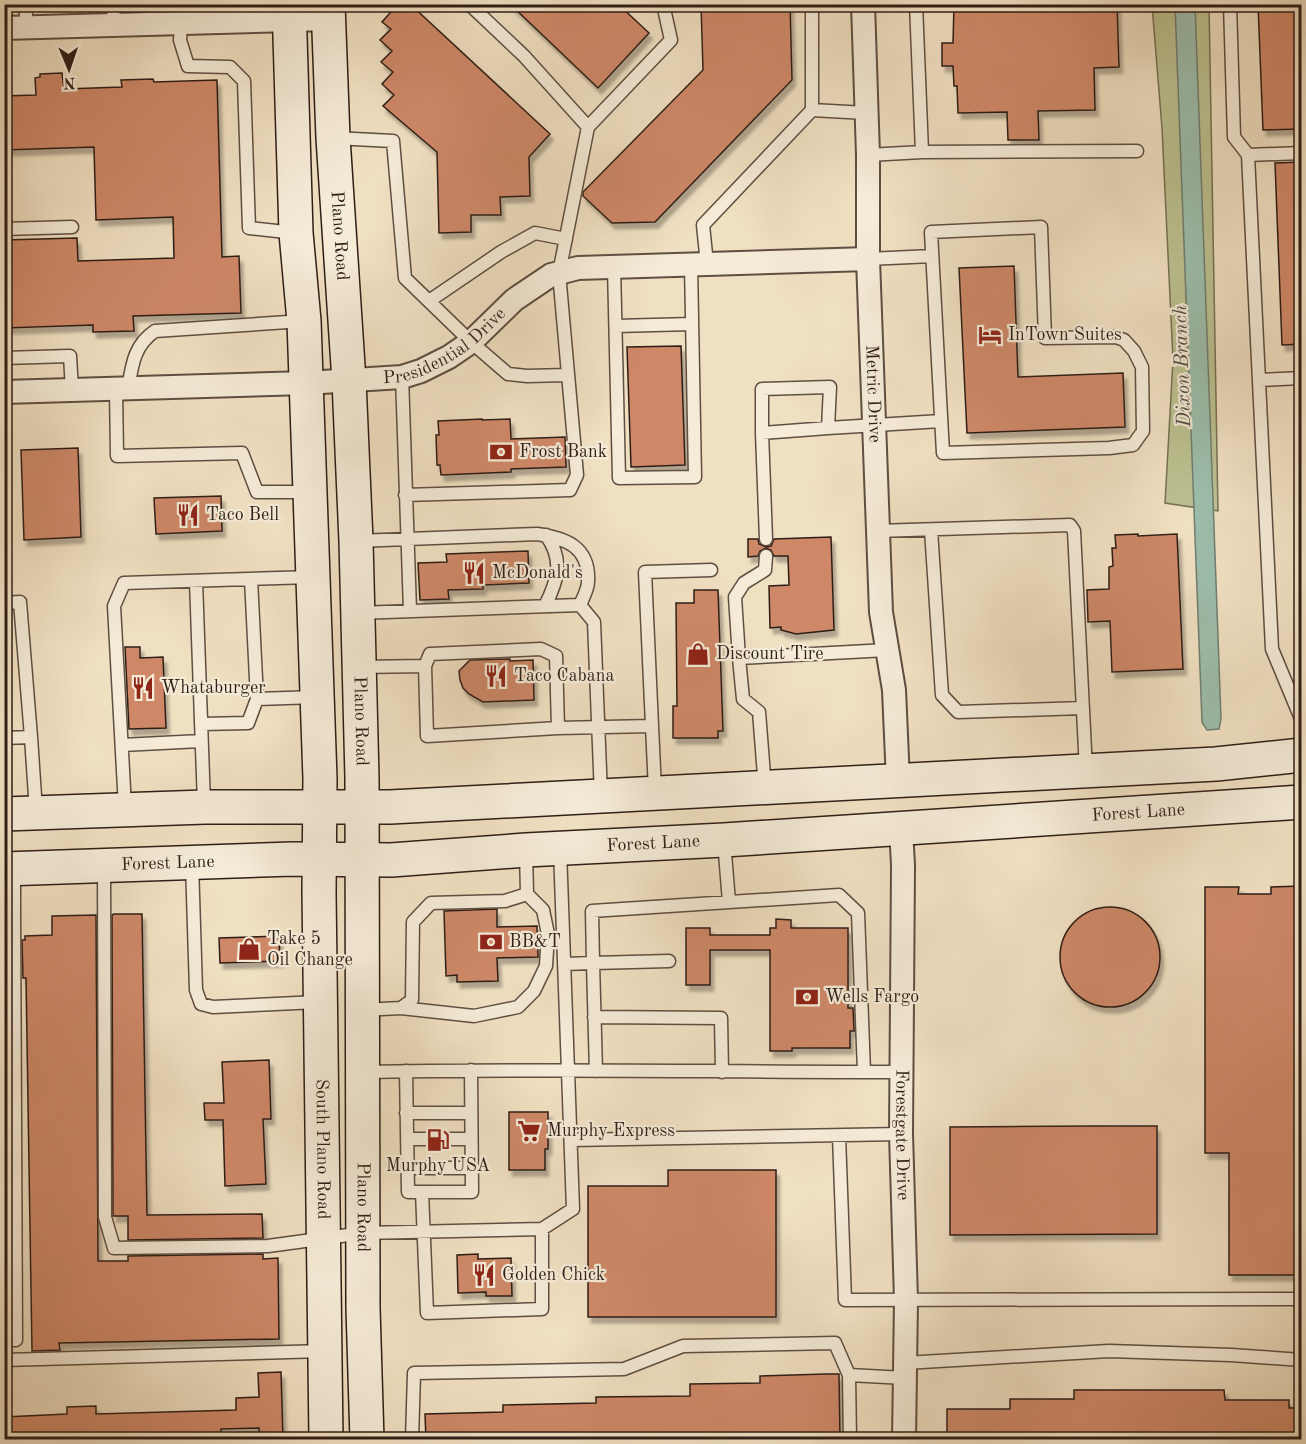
<svg xmlns="http://www.w3.org/2000/svg" width="1306" height="1444" font-family="'Old Standard TT',serif">
  <style>
    .green { fill: #bcc191; stroke: #767054; stroke-width: 1.5 }
    .water { fill: #9cbeac; stroke: #707e70; stroke-width: 1.5 }
    .building { fill: #ce8867; stroke: #2f1e17; stroke-width: 1.5; filter: url(#shadow) }
    .lines { fill: none; stroke-linecap: round; stroke-linejoin: round }
    .service-casing { stroke: #5f4e42; stroke-width: 15 }
    .minor-casing { stroke: #5f4e42; stroke-width: 26 }
    .secondary-casing { stroke: #2f1e17; stroke-width: 36 }
    .service { stroke: #f5ebd7; stroke-width: 12 }
    .minor { stroke: #f5ebd7; stroke-width: 22 }
    .secondary { stroke: #f5ebd7; stroke-width: 33 }
    .labels { text-anchor: middle; dominant-baseline: central; stroke-width: 4.5; stroke-linejoin: round; paint-order: stroke }
    .street-label { font-size: 18px; fill: #2f1e17; stroke: #f5ebd7 }
    .poi-label { font-size: 18px; fill: #2f1e17; stroke: #f5ebd7; text-anchor: start }
    .water-label { font-size: 20px; font-style: italic; fill: #504e44; stroke: #f5ebd7 }
  </style>
  <defs>
    <filter id="shadow"><feDropShadow dx="3.5" dy="6" stdDeviation="1.5" flood-color="#0004"/></filter>
  </defs>
  <rect width="100%" height="100%" fill="#f0e0c2"/>
  <filter id="stains"><feTurbulence type="fractalNoise" baseFrequency=".00333" numOctaves="4"/><feColorMatrix values="0 0 0 0 .2 0 0 0 0 .09 0 0 0 0 .02 0 0 0 .5 -.17"/></filter>
  <radialGradient id="worn" r=".72"><stop offset=".6" stop-color="#630" stop-opacity="0"/><stop offset="1" stop-color="#630" stop-opacity=".3"/></radialGradient>
  <!-- green -->
  <path class="green" d="M1152,5H1209L1218,511L1165,503L1173,360L1162,128Z"/>
  <!-- water -->
  <path class="water" d="M1175,5H1195L1221,719L1219,729L1207,730L1202,722Z"/>
  <!-- building -->
  <path class="building" d="M398,4H410L550,134L529,157L530,196L500,197L501,215H471V232L439,233L437,152L383,106L394,95L382,84L393,72L381,62L392,51L380,40L391,29L382,22Z
    M510,4H618L649,33L598,88Z
    M701,4H790L792,80L655,222L612,223L583,196V192L703,70Z
    M954,4H1032V6L1117,4L1119,67L1094,68L1095,110L1038,111L1039,140H1008L1007,112L958,113L957,86H954L953,66H942V43H953Z
    M1258,4H1302V129L1263,130Z
    M62,73L64,89L122,87L121,80L153,79L154,82L217,80L222,257L239,256L241,313L133,316L134,331L93,332V325L4,328V240L77,238L78,261L174,258L173,217L96,220L94,147L4,150V96L36,95L35,78L40,77V74Z
    M1302,162V344L1282,345L1275,163Z
    M1014,266L1018,377L1123,373L1125,427L967,433L959,268Z
    M681,346L685,465L631,467L627,347Z
    M482,419V420L510,419L511,439L565,437L566,467L511,469V472L441,475L440,465H437L436,435H439L438,421Z
    M78,448L81,537L24,540L21,450Z
    M221,496L222,531L156,534L154,498Z
    M1138,534V536L1177,534L1183,669L1112,672L1110,621L1088,622L1087,590L1109,589V567L1113,566L1112,548H1116L1115,535Z
    M831,537L834,630L796,634L781,630V627L770,628L769,586L789,585L788,556H774L771,550L766,548L760,551L758,556L748,557V539H758L759,544L766,547L771,546L774,539Z
    M528,551L529,583L483,585V589L448,590L449,599L420,600L418,563L447,562L446,554Z
    M694,590H718L723,731H718V738H673V706H677L676,603H694Z
    M125,647H140V658L163,657L166,728L129,729Z
    M510,659V661L533,660L534,700L483,702L469,694L463,688L460,680L459,671L470,660Z
    M1302,886V940H1297V993H1302V1047H1297V1100H1302V1275H1229V1153H1205V887H1239L1238,894H1271V887Z
    M1060 957a50 50 0 1 1 100 0a50 50 0 1 1-100 0Z
    M497,909V927L537,926L538,957L497,958L498,981L457,982V975L446,976L444,911Z
    M114,914H142L147,1215L262,1214L263,1238L128,1240V1216H113L112,915Z
    M96,915L98,1261H128V1256L263,1254V1259L278,1258L279,1339L59,1343L60,1350L32,1351L26,978H23L22,940H25V936L52,935V916Z
    M776,919L791,920V928H848V1008H853L854,1031H850V1048H792V1051H770V950H710V985H686V928H710V935H770V928H776Z
    M279,936L280,961L220,963L219,938Z
    M269,1060L271,1119H263L266,1184L225,1186L223,1120H205L204,1103H224L222,1062Z
    M509,1112H548V1149H545V1170H509Z
    M1094,1126H1157V1234L950,1235V1127Z
    M668,1170H776V1317H588V1186H668Z
    M478,1254V1259L511,1258L512,1296H486V1292L458,1293L457,1255Z
    M281,1372L283,1440H260L259,1428L221,1429V1440H4V1417L67,1414V1407L96,1406V1414L236,1410V1398L259,1397L258,1373Z
    M825,1374H839L840,1440H426L425,1414L503,1412V1405L596,1403V1397L690,1396V1384L760,1383V1376Z
    M1074,1390H1224L1225,1400H1289V1408H1302V1440H947V1409H1010V1399H1074Z"/>
  <g class="lines">
    <!-- service casing -->
    <g class="service-casing">
      <path id="service" d="M25,4L27,27
        M113,4L114,25
        M194,4L195,23
        M469,4L524,56L588,127
        M1230,4L1234,137L1248,155
        M181,24L180,40L188,66L230,67L244,81L249,228L295,233
        M812,110L866,113
        M334,138L393,141L405,278L471,342L508,374L527,376L568,375
        M922,152L1137,151
        M1302,153L1248,155L1272,649L1302,721
        M868,155L922,152L916,4
        M1041,227L1045,338L1116,337L1124,340L1134,351L1142,367L1143,431L1133,445L1109,448L943,453L931,232Z
        M4,229L72,227
        M868,259L932,256
        M707,264L703,225L812,110V4
        M614,267L619,478L695,477L691,265
        M429,301L501,252L535,233L566,239
        M616,326L692,324
        M4,358L70,356L72,390
        M402,377L410,610
        M1259,380L1302,378
        M116,389L117,456L242,453L257,492H309
        M128,389C132,365 134,345 155,331L303,321
        M828,428L762,433V389L830,387L828,428L941,421
        M762,433L766,539
        M405,495L570,490L577,475L559,273L588,127L671,40L663,4
        M931,530L942,695L958,712L1083,708
        M877,531L1070,525L1074,531L1086,770
        M357,541L537,534C566,538 590,547 588,582C588,589 583,598 580,605
        M251,579L257,699
        M196,581L204,804
        M4,603L20,602L31,737
        M545,606C558,580 564,560 546,535
        M358,613L580,605L594,622L601,795
        M739,658L735,597L744,583L765,570L766,556
        M425,666L430,654L541,649L556,656L558,728
        M359,667L425,666L427,736L558,728L652,726L655,790
        M201,724L248,723L257,699L316,697
        M652,726L645,572L711,570
        M4,738L31,737L36,811
        M122,745L201,741
        M765,788L759,712L743,699L739,658L887,650
        M125,807L114,606L124,583L312,577
        M724,841L729,902
        M192,864L196,990L201,1004L213,1007L318,1002
        M104,866L105,1217L114,1248L268,1246L363,1233L542,1229L573,1209L560,850
        M4,908H14V870
        M564,964L593,963L592,911L839,895L858,913L864,1072
        M401,1008L474,1016L518,1007L534,991L546,966L548,934L543,910L527,894
        M362,1010L401,1008L412,1000L413,922L431,903L505,901L527,894L526,851
        M594,1017L721,1018L722,1072
        M406,1071L408,1192H422L427,1313L542,1309V1229
        M596,1071L593,963L669,961
        M363,1072C542,1068 722,1072 901,1072
        M406,1113H471
        M839,1136L845,1300L1302,1299
        M407,1139H471
        M571,1140L901,1134
        M408,1168H472
        M422,1192H472L471,1070
        M4,1340H16L14,908
        M4,1360L324,1351
        M905,1363L1109,1351L1231,1355L1302,1360
        M412,1440L414,1373L624,1369L683,1346L835,1343L849,1375
        M850,1440L849,1375L905,1378"/>
    </g>
    <!-- minor casing -->
    <g class="minor-casing">
      <g id="minor">
        <path id="s1" d="M863,4L868,155V259L881,612L894,690L898,781"/>
        <path d="M4,28L329,19"/>
        <path id="s2" d="M4,392L306,383L402,377L421,371L449,357L471,342L514,300L551,275L578,268L868,259"/>
        <path id="s3" d="M901,829L903,865L901,1134L906,1300L904,1440"/>
      </g>
    </g>
    <!-- secondary casing -->
    <g class="secondary-casing">
      <g id="secondary">
        <path id="s4" d="M289,4L296,233L304,321L320,779L319,892L326,1440"/>
        <path id="s5" d="M328,4L333,138L349,381L356,541L362,778L363,1308L367,1440"/>
        <path d="M4,814L205,807H390L1216,764L1302,755"/>
        <path id="s6" d="M4,869L293,859L391,860L526,850L724,840L1302,802"/>
      </g>
    </g>
    <!-- service -->
    <use href="#service" class="service"/>
    <!-- minor -->
    <use href="#minor" class="minor"/>
    <!-- secondary -->
    <use href="#secondary" class="secondary"/>
  </g>
  <!-- icons -->
  <defs>
    <g id="hotel-bare" transform="scale(1.8)"><path d="M-6-4.5h1.5V1H6V5H4.5V3h-9V5H-6ZM-4 0a1.8 1.8 0 1 1 3.6 0ZM.5 0V-2.5h3Q6-2.5 6 0Z" fill="#8f2418" stroke="#f5ebd7" stroke-width="2.5" paint-order="stroke"/></g>
    <g id="bank-bare" transform="scale(1.8)"><path d="M-6-4H6V4H-6ZM0-2.3a2.3 2.3 0 1 0 0 4.6a2.3 2.3 0 1 0 0-4.6Z" fill="#8f2418" stroke="#f5ebd7" stroke-width="2.5" paint-order="stroke"/></g>
    <g id="restaurant-bare" transform="scale(1.8)"><path d="M-5-6h1v4h1v-4h1v4h1v-4h1v5L-1.5 .5V6h-2V.5L-5-1ZM5-6V6H3V1.5H1.5Q1.5-4 5-6Z" fill="#8f2418" stroke="#f5ebd7" stroke-width="2.5" paint-order="stroke"/></g>
    <g id="shop-bare" transform="scale(1.8)"><path d="M-5-2.5h2.3a2.7 3.5 0 0 1 5.4 0H5L5.5 6h-11ZM-1.5-2.5h3a1.5 2.3 0 0 0-3 0Z" fill="#8f2418" stroke="#f5ebd7" stroke-width="2.5" paint-order="stroke"/></g>
    <g id="supermarket-bare" transform="scale(1.8)"><path d="M-6-5.5h2.5l.6 2H6L4.5 2H-2.5L-4.4-4H-6ZM-1.5 3.2a1.3 1.3 0 1 0 .1 0ZM3 3.2a1.3 1.3 0 1 0 .1 0Z" fill="#8f2418" stroke="#f5ebd7" stroke-width="2.5" paint-order="stroke"/></g>
    <g id="fuel-bare" transform="scale(1.8)"><path d="M-5.5-6h7V0h2V4h1.3V-2.5L3-4.5l.8-.8L6-3V5H2.5V1h-1V6h-7ZM-4.2-4.7v3.2H.2V-4.7Z" fill="#8f2418" stroke="#f5ebd7" stroke-width="2.5" paint-order="stroke"/></g>
  </defs>
  <g fill-rule="evenodd">
    <use href="#hotel-bare" x="990" y="335"/>
    <use href="#bank-bare" x="501" y="452"/>
    <use href="#restaurant-bare" x="188" y="515"/>
    <use href="#restaurant-bare" x="474" y="573"/>
    <use href="#shop-bare" x="698" y="654"/>
    <use href="#restaurant-bare" x="496" y="676"/>
    <use href="#restaurant-bare" x="143" y="688"/>
    <use href="#bank-bare" x="491" y="942"/>
    <use href="#shop-bare" x="249" y="949"/>
    <use href="#bank-bare" x="807" y="997"/>
    <use href="#supermarket-bare" x="529" y="1131"/>
    <use href="#fuel-bare" x="438" y="1140"/>
    <use href="#restaurant-bare" x="484" y="1275"/>
  </g>
  <g class="labels">
    <!-- street labels -->
    <g class="street-label">
      <text stroke="none"><textPath href="#s5" startOffset="232">Plano Road</textPath></text>
      <text stroke="none"><textPath href="#s2" startOffset="450">Presidential Drive</textPath></text>
      <text stroke="none"><textPath href="#s1" startOffset="390">Metric Drive</textPath></text>
      <text stroke="none"><textPath href="#s5" startOffset="718">Plano Road</textPath></text>
      <text stroke="none"><textPath href="#s6" startOffset="1136">Forest Lane</textPath></text>
      <text stroke="none"><textPath href="#s6" startOffset="650">Forest Lane</textPath></text>
      <text stroke="none"><textPath href="#s6" startOffset="164">Forest Lane</textPath></text>
      <text stroke="none"><textPath href="#s3" startOffset="306">Forestgate Drive</textPath></text>
      <text stroke="none"><textPath href="#s4" startOffset="1146">South Plano Road</textPath></text>
      <text stroke="none"><textPath href="#s5" startOffset="1204">Plano Road</textPath></text>
    </g>
    <!-- poi labels -->
    <g class="poi-label">
      <text x="1008" y="335">InTown Suites</text>
      <text x="519" y="452">Frost Bank</text>
      <text x="206" y="515">Taco Bell</text>
      <text x="492" y="573">McDonald's</text>
      <text x="716" y="654">Discount Tire</text>
      <text x="514" y="676">Taco Cabana</text>
      <text x="161" y="688">Whataburger</text>
      <text x="267" y="939">Take 5<tspan x="267" dy="21">Oil Change</tspan></text>
      <text x="509" y="942">BB&amp;T</text>
      <text x="825" y="997">Wells Fargo</text>
      <text x="547" y="1131">Murphy Express</text>
      <text x="438" y="1166" text-anchor="middle">Murphy USA</text>
      <text x="502" y="1275">Golden Chick</text>
    </g>
    <!-- water labels -->
    <g class="water-label">
      <text transform="translate(1183 366) rotate(-92)">Dixon Branch</text>
    </g>
  </g>
  <!-- margin -->
  <rect width="1306" height="1444" fill="none" stroke="#f0e0c2" stroke-width="24"/>
  <rect x="6" y="6" width="1294" height="1432" fill="none" stroke="#2f1e17" stroke-width="3"/>
  <rect x="12" y="12" width="1282" height="1420" fill="none" stroke="#2f1e17" stroke-width="1.5"/>
  <!-- north arrow -->
  <g transform="translate(69 69) rotate(178)" stroke="#f5ebd7" stroke-width="4.5" paint-order="stroke">
  <path d="M0-4.5L10 22L0 15L-10 22Z" fill="#2f1e17"/>
  <text y="-9" font-size="16" font-weight="bold" text-anchor="middle" fill="#2f1e17">N</text>
  </g>
  <rect width="100%" height="100%" filter="url(#stains)"/>
  <rect width="100%" height="100%" fill="url(#worn)"/>
</svg>
